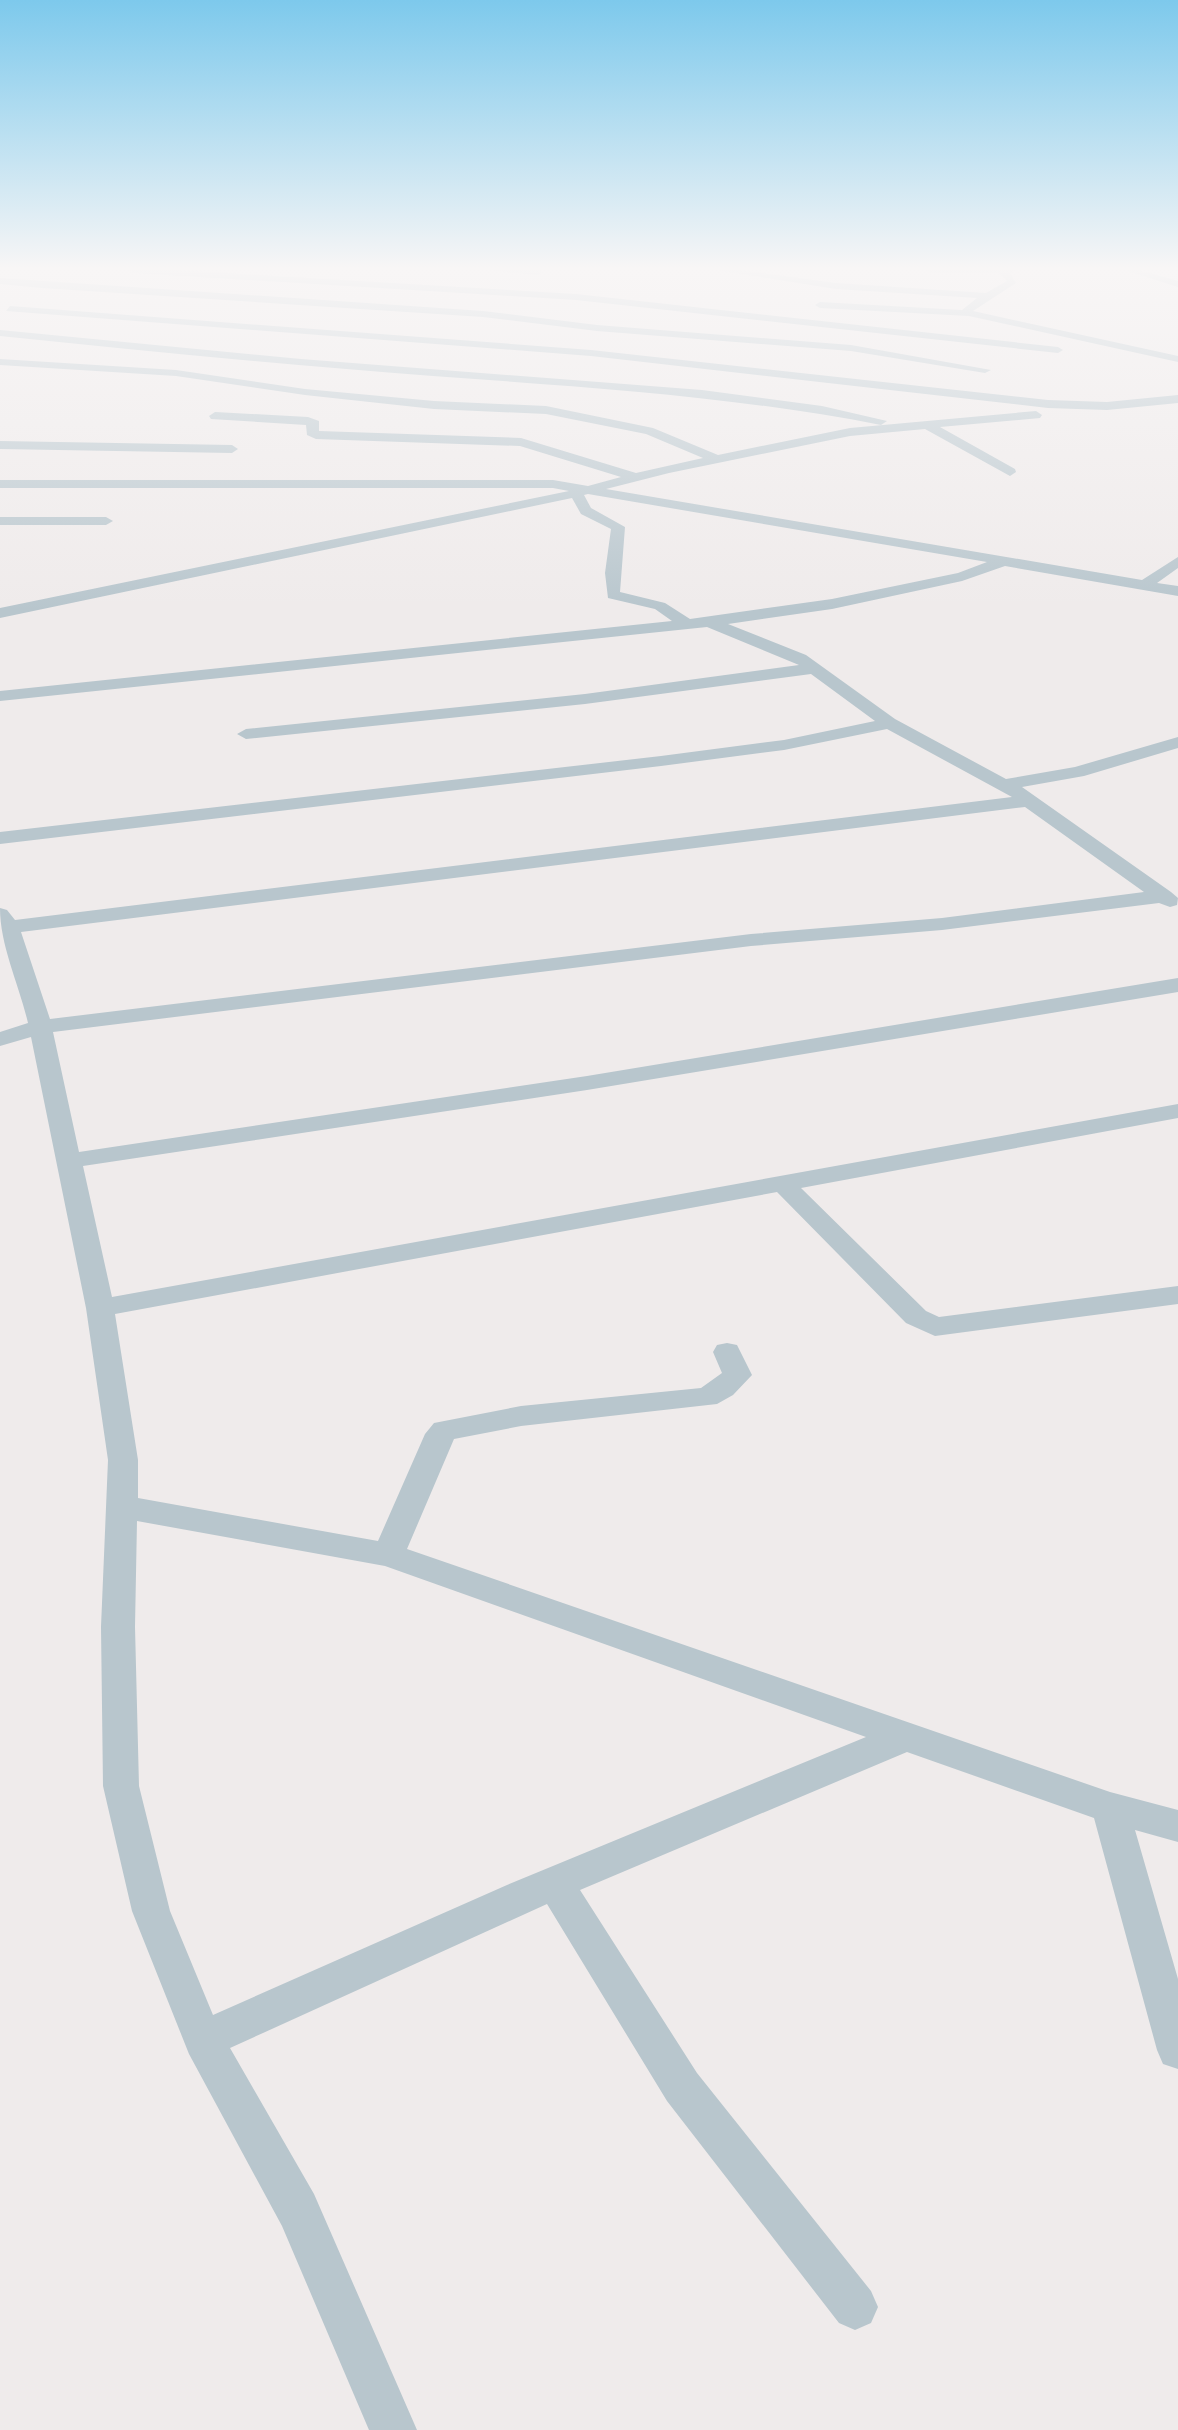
<svg xmlns="http://www.w3.org/2000/svg" width="1178" height="2430" font-family="Manrope,sans-serif">
  <style>
    .lines { fill: none; stroke-linecap: round; stroke-linejoin: round }
    .street { fill: #b8c6cd; fill-rule: evenodd }
  </style>
  <rect width="100%" height="100%" fill="#efebeb"/>
  <g class="lines">
    <!-- street -->
    <path class="street" d="M129,270H176L576,294L1058,347L1063,350L1058,353L576,300L134,273Z
      M487,270H539L542,272L537,275Z
      M716,270H739L836,283L986,293L1007,281L999,273H931L926,270H1018L1010,273L1016,283L973,311L1178,356V362L969,316L820,308L815,305L820,302L962,310L977,298L836,289Z
      M1125,270H1139L1178,281V287Z
      M0,278L483,311L597,325L851,345L991,370L985,373L851,351L597,331L483,317L42,288L0,284Z
      M10,306L591,350L1048,400L1107,402L1178,395V403L1107,410L1048,408L591,356L6,311Z
      M0,330L301,359L702,390L822,406L887,421L881,425C733,396 583,387 433,376C289,365 144,351 0,336Z
      M0,359L176,370L305,389L434,401L546,406L653,428L718,455L850,428L1036,411L1042,415L1040,418L940,427L1015,469L1016,472L1010,476L925,429L850,436L669,473L606,489L1142,580L1178,557V568L1157,583L1178,586V596L1005,566L962,581L832,609L728,624L806,655L895,719L1006,779L1075,767L1178,737V748L1084,776L1022,787L1171,892L1178,898L1177,905L1170,907L1159,903L942,930L751,946L53,1032L79,1152L587,1076L1178,978V992L587,1090L83,1166L112,1297L1178,1104V1118L801,1188L926,1311L939,1317L1178,1286V1304L935,1336L906,1323L777,1192L115,1314L138,1460V1498L378,1541L425,1434L434,1423L521,1406L701,1388L722,1373L713,1352L717,1345L727,1343L737,1345L752,1375L733,1395L717,1404L521,1426L454,1439L407,1549L1110,1792L1178,1810V1842L1135,1830L1178,1979V2069L1163,2064L1157,2050L1094,1818L907,1752L580,1890L697,2073L871,2291L878,2307L871,2323L855,2330L839,2323L667,2101L547,1904L230,2048L314,2194L417,2430H369L282,2226L189,2054L132,1911L103,1786L101,1627L108,1460L86,1308L31,1037L0,1046V1032L28,1023C19,984 0,946 0,908L7,910L15,920L1012,797L887,729L784,750L661,766L0,844V832L661,756L784,740L875,721L811,674L585,704L246,739L237,734L246,729L585,694L799,665L707,627L0,701V691L672,621L655,609L608,598L605,573L611,529L581,514L572,498L0,618V608L569,491L553,488H0V480H553L588,486L621,477L520,446L316,439L307,435L306,425L211,419L209,416L215,412L308,417L319,421V431L521,438L636,473L703,458L646,434L546,414L434,409L305,395L176,376L0,365ZM588,494L987,562L958,573L832,599L690,619L665,603L620,592L625,527L591,508L584,495ZM1025,807L1144,892L942,918L751,934L50,1019L21,932ZM137,1521L385,1566L866,1737L507,1885L213,2015L170,1911L139,1786L135,1627Z
      M0,441L232,445L238,449L232,453L0,449Z
      M0,517H106L113,521L106,525H0Z"/>
  </g>
  <!-- sky -->
  <linearGradient id="sky" x2="0" y2="1"><stop stop-color="#7dc9ec"/><stop offset="0.44" stop-color="#f8f6f6"/><stop offset="1" stop-color="#f8f6f6" stop-opacity="0"/></linearGradient>
  <rect width="1178" height="610" fill="url(#sky)"/>
</svg>
